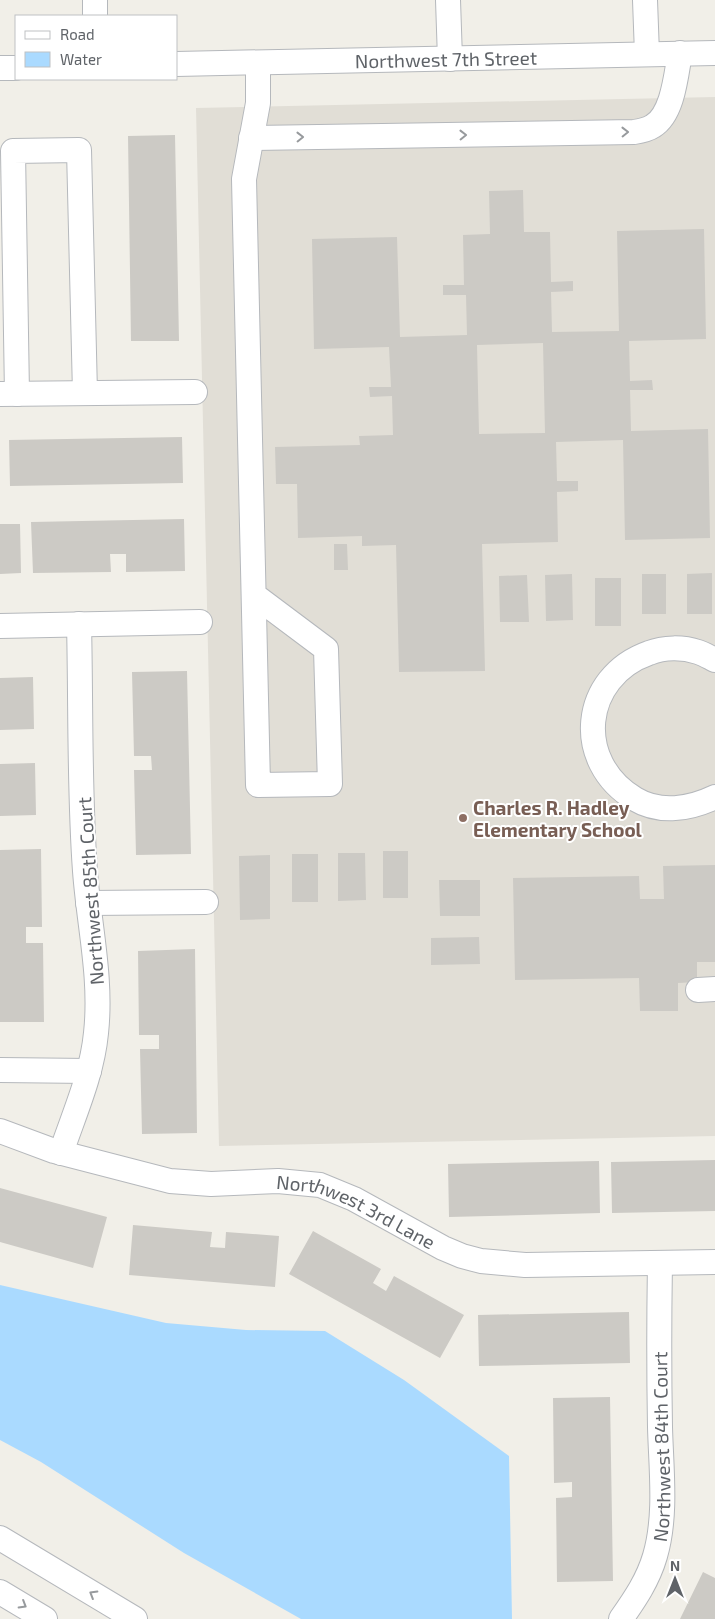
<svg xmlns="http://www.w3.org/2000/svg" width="715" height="1619" font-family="'Exo 2',sans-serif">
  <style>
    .education { fill: #e1ded6 }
    .water { fill: #aadaff }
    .building { fill: #cccac5; fill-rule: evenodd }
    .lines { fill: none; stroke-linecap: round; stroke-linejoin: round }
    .minor-casing { stroke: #b5b8bc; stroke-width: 26 }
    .minor { stroke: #fff; stroke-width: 24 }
    .oneway { stroke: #979a9d }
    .education-dot { fill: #8d6e63; stroke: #fff; stroke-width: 2 }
    .labels { text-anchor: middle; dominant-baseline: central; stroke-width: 4; stroke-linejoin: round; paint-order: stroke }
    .street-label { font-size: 19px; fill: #5f6368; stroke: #fff }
    .education-label { font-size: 19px; font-weight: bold; fill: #785e54; stroke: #fff; text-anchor: start }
  </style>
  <rect width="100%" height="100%" fill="#f1efe8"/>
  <!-- education -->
  <path class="education" d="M715,97V1136L219,1146L196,108Z"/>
  <!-- water -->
  <path class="water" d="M0,1285L166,1323L246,1330L325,1331L404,1380L509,1456L512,1619H301L184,1553L41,1462L0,1440Z"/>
  <!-- building -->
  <path class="building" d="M175,135L179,341H131L128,136Z
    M523,190L524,232H550L551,282L573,281V291L551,292L552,332L619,331L617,231L704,229L706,339L629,341L630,381L652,380L653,390H630L631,431L708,429L710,538L625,540L623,440L556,442L557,481H578V491L557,492L558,542L482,544L485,671L399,672L396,545L362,546V536L298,538L297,484H276L275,447L360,445L359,436L393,435L392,396L370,397L369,387H391L389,347L314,349L312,239L397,237L400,337L467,335L466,295H443V285H464L463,235L490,234L489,191ZM543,343L545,433L479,434L477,345Z
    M182,437L183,483L10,486L9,440Z
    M184,519L185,571L126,572V554H110L111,572L33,573L31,522Z
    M0,524H20L21,573L0,574Z
    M334,544H347L348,570H334Z
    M712,573V614H687V574Z
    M572,574L573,620L546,621L545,575Z
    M642,574H666V614H642Z
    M527,575L529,622H500L499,576Z
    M595,578H621V626H595Z
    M187,671L191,854L136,855L134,770H152L151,756H134L132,672Z
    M33,677L34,729L0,730V678Z
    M35,763L36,815L0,816V764Z
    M41,849L42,927H26V943H43L44,1022H0V850Z
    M383,851H408V898H383Z
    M338,853H365L366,900L338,901Z
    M292,854H318V902H292Z
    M270,855V919L240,920L239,856Z
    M715,865V962H697V982L678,983V1011H640L639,978L515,980L513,878L639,876L640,899H664L663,866Z
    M439,880H480V916H440Z
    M479,937L480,964L431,965V938Z
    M195,949L197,1133L142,1134L140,1049H159V1035H139L138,951Z
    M715,1160V1211L612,1213L611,1162Z
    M599,1161L600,1213L449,1217L448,1164Z
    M0,1188L107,1217L93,1268L0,1242Z
    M133,1225L212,1232L210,1247L225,1248L226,1232L279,1236L275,1287L129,1275Z
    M313,1231L381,1269L373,1283L386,1291L394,1276L464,1315L440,1358L289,1274Z
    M629,1312L630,1363L479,1366L478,1315Z
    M610,1397L613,1581L557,1582L556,1498L572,1497V1482L554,1483L553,1398Z
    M703,1572L715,1578V1619H680Z"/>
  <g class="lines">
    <!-- minor casing -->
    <g class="minor-casing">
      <g id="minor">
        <path d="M95,0V16"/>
        <path d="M448,0L450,59"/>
        <path d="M645,0L647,54"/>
        <path id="s1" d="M176,64L715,53"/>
        <path d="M0,68H16"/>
        <path d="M251,138L634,132C641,131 647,130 653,126C673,114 676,75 680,53"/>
        <path d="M0,394L195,392"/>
        <path d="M17,394L13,151L79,150L85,393"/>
        <path d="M254,595L326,649L330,784L258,785L244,179L258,103V63"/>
        <path d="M0,626L200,622"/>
        <path d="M715,660C709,657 704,654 698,652C683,647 664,647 649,653C581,677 573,762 635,799C660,814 690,809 715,797"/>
        <path d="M88,903L206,902"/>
        <path d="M698,990L715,989"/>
        <path d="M0,1070L89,1071"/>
        <path id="s2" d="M0,1131L54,1151L170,1181L211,1184L278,1181L320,1185L354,1199L443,1248L462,1256L481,1261L525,1265L715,1262"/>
        <path d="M61,1153C74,1114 92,1075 96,1033C102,978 89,926 85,871C79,789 81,706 79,624"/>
        <path d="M0,1538L135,1619"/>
        <path d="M0,1592L45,1619"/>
        <path id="s3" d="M621,1619C635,1599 648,1580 655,1556C667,1515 661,1468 660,1427C659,1372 659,1318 660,1263"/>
      </g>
    </g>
    <!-- minor -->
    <use href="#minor" class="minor"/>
  </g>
  <!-- one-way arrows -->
  <defs><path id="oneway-chevron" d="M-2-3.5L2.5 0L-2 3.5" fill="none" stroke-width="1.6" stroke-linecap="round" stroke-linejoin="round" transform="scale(1.25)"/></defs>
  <g class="oneway">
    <use href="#oneway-chevron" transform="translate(625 132) rotate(-1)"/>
    <use href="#oneway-chevron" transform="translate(463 135) rotate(-1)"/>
    <use href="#oneway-chevron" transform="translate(300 137) rotate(-1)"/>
    <use href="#oneway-chevron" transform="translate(93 1594) rotate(-149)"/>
    <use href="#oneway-chevron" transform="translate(23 1605) rotate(31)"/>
  </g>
  <!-- markers -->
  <circle class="education-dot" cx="463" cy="818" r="5"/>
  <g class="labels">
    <!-- street labels -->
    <g class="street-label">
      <text stroke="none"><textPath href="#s1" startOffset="270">Northwest 7th Street</textPath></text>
      <text transform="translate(90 891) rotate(-94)">Northwest 85th Court</text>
      <text stroke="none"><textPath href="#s2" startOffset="370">Northwest 3rd Lane</textPath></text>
      <text stroke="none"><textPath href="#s3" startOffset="182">Northwest 84th Court</textPath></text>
    </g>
    <!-- education labels -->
    <g class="education-label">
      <text x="473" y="807">Charles R. Hadley<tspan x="473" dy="22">Elementary School</tspan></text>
    </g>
  </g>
  <!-- legend -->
  <rect x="15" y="15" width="162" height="65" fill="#ffffff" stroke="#bfc1c3"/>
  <rect x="25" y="31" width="25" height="8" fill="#ffffff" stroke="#bfc1c3"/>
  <text x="60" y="40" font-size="15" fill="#5f6368">Road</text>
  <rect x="25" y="52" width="25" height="15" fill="#aadaff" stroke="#bfc1c3"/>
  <text x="60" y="65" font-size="15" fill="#5f6368">Water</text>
  <!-- north arrow -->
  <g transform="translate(675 1579)" stroke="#ffffff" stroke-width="4" paint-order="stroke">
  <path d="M0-4L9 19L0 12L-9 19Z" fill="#5f6368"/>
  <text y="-8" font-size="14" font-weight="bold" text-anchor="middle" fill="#5f6368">N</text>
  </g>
</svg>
